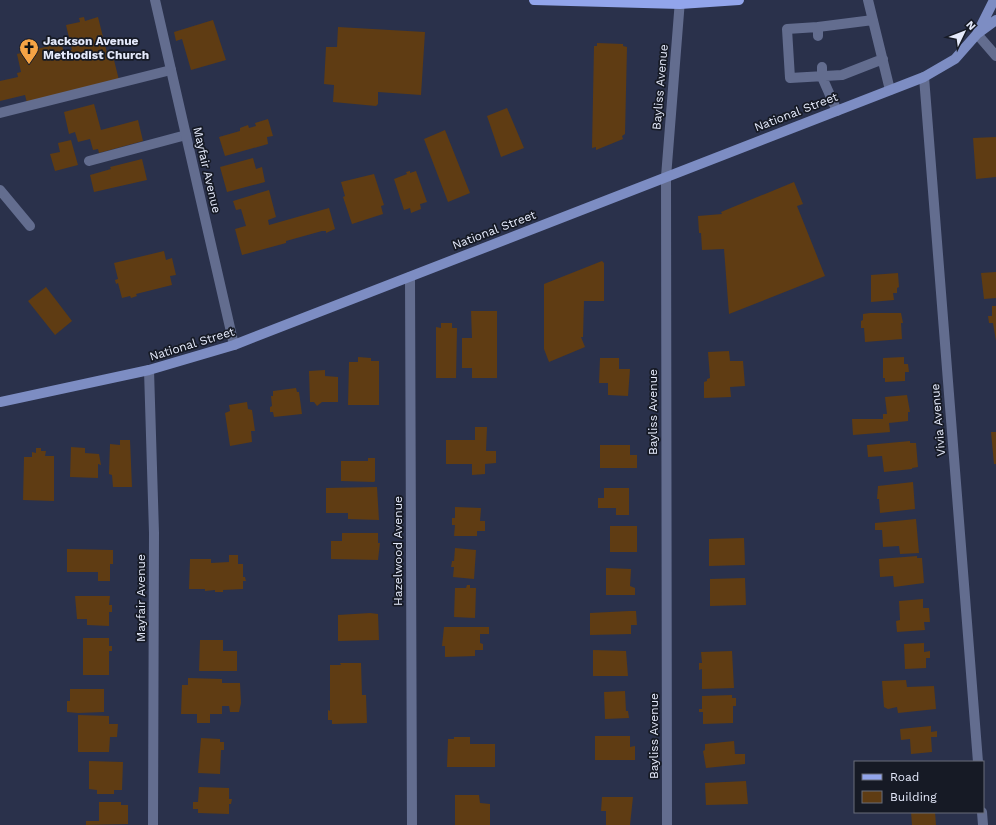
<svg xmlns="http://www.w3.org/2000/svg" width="996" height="825" font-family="'Work Sans',sans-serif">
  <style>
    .building { fill: #5f3c13 }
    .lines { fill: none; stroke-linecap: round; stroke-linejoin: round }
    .service { stroke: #636d8f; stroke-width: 10 }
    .minor { stroke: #636d8f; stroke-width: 10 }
    .tertiary { stroke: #636d8f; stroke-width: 10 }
    .secondary { stroke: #7d8dc3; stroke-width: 10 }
    .primary { stroke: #92a5eb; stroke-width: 10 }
    .labels { text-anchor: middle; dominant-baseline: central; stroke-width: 3.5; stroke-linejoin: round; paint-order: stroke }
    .poi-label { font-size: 12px; font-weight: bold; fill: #e4e9fa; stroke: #161a25; text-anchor: start }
    .street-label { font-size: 12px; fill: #e4e9fa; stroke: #161a25 }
  </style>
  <rect width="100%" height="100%" fill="#2a314b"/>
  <!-- building -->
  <path class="building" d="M84,17L85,21L98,17L108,57L113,56L119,80L27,103L25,95L0,101V81L18,77L17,73L21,72L17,54L61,43L64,52L72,50L66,25L80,22L79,18Z
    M213,20L226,60L191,70L182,39L176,41L174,32Z
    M338,27L425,32L421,95L378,92V104L376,106L333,102L334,85L324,84L326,47H337Z
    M597,43L623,44V46L627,47L625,134L622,136L623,139L596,150V147L592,148L594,46H597Z
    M94,104L101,130L138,120L143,141L99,153L98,149L93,150L90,139L78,142L75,132L69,134L64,112Z
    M507,108L524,148L501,157L487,116Z
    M268,119L273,136L267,137L268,144L225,156L219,137L240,131V128L248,125L249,128L256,126L255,123Z
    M445,130L470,193L448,202L424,139Z
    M996,137V177L976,179L973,138Z
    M71,140L78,165L55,171L50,154L60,152L58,143Z
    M253,158L256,169L262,167L265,182L227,192L220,167Z
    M142,159L147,180L94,192L90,175L111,169L110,167Z
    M410,171V173L416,171L427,202L420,204L421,209L411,213L410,208L404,210L394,179L407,174L406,172Z
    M374,174L384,205L381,206L383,214L352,224L343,197L345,196L341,182Z
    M794,182L803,204L797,206L825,276L729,314L724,249L702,250L701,233H699L698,216L722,214L721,212Z
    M269,190L276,217L268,220L269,225L329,208L335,229L326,233V231H322L286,241V243L242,255L235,229L260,222L246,226L241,209L236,210L233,201Z
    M164,251L166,260L172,258L176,275L170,276L172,285L136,294L137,296L131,298L130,296L122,298L118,283L116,284L115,280L118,279L114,263Z
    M602,261L604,263V301H584L583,337H581L585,347L549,362L544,349V284Z
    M996,272V298L984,299L981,273Z
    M898,273L899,287L897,288V293H893L894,300L871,302V275Z
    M46,287L72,321L55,335L28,301Z
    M992,306H996V341L993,323H989L988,316H992Z
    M471,311H497V378H472V368H462V338H472Z
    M870,313H901L903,323H901L902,339L865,342L864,328H861V321L863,320V314Z
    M441,323H452V328H457L456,378H436V327L441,328Z
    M729,351L730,361H743L745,386L730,387L731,397L704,398V382L707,381V379L710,378L708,352Z
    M358,357L371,358V361H379V405H348L349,362H358Z
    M904,357V364H908L909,372H905V381L885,382V378H883V358Z
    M600,358H619V369H630L628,396L608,395V383H599Z
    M325,370V376L338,377V402H322L317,406L314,402H310L309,371Z
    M296,388L297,392H299L302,414L274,417L273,412H270V407L272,406L271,396H273V391Z
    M907,395L910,412H908V421L889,423L890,432L853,435L852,419H883V414H887L885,397Z
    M247,402L248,409L252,410L255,431H251L252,442L230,446L225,413L230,411L229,405Z
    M475,427H487L486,451H496V463L485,464V474L472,475V464H446V440H475Z
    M991,432H996V464H994Z
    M120,440H130L132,487H113L112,475L109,474L110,444L120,445Z
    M910,441V443H916L918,467L912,468V469L884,472L882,456L868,457L867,445Z
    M600,445H630V455H637V468H600Z
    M71,447L85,448V453L99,454L101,465L98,464V478L70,477Z
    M36,448H41V451H46L45,456H54V501L23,500L24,457H32V452L36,453Z
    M368,458H375V481L374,482L341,481V461H368Z
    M913,482L915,509L880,513L879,499H877L878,486Z
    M377,487L379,520L348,519V513H326V488Z
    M604,488H629V515H616V508H598V498H604Z
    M455,507L481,508L480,521H485V531H477V536H454L455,525H452V518H455Z
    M916,519L919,553L900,554L899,546L883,547L882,530H875V523Z
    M610,526H637V552H610Z
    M342,533H378V543H380L378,560L331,559V541H342Z
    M744,538L745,565L709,566V539Z
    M455,548L476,550L474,579L453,577L454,567H451L452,561H454Z
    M67,549L113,550V564H110V581H98V572H67Z
    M229,555H238V564H243V577H245L246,581H243V589L223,590V592H215V590L205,591V589H189L190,559H211V563L229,562Z
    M917,556V558H922L924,583L894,587L893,576L880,577L879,559Z
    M606,568L631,569L630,586L635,588V595H606Z
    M745,578L746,605L710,606V579Z
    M467,585H470V588H476L475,618L454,617L455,588H466Z
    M75,596H110L109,605H112V612H109V626L87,625V619H77Z
    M923,599V608H929L930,622H924L925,630L897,632L896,621L900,620L899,601Z
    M629,611H636L637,625H631V634L590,635V613Z
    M370,613L378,614L379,640L338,641V615Z
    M444,627H489V634H480V643L483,644V650H475V656L445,657V646H442Z
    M83,638H109V646H112V651H109V675H83Z
    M200,640H223V651H237V671H199Z
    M924,643V652L930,651V658H926V668L905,669L904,644Z
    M593,650L626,651L628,676H593Z
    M732,651L734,688L702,689V669L699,670V663H702L701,652Z
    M340,663H361L362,695H366L367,723L332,724V720H328V710L330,711V665H341Z
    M188,678L222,679V683H240L241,703L239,712H230L229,706H222V714H210V723H197V714H181L182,685H188Z
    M906,680L907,687L934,686L936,709L898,713L897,707L888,709L884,707L882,681Z
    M70,689H104V712L78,713L67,712V701H70Z
    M625,691L626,711H628L629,718L605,719L604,692Z
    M732,695V698H736V706H733V723L703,724V712H699V709H702V696Z
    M78,715L109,716V724H118L117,737H110L109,752H78Z
    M931,726V732L937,731V737H931L932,752L911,754L910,739L901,740L900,729Z
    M595,736H630V747L635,746V760H595Z
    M454,737H470V744H495V767H447L448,739H454Z
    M201,738L220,739V742H224V750H221L220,774L198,773Z
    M734,741L735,754H745V764L706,768L703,751L705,750V744Z
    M89,761L123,762L122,790H114V794H97V790L89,789Z
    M746,781L748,804L706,805L705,783Z
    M199,787L229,788V799H232L231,804H229V814L198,813V809H193V802H198Z
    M455,795H479L480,803L490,804V825H455Z
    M602,797H633L630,825H606V811H601Z
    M99,802H121V805H128V824L86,825V821H99Z
    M911,812H935L936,825H912Z"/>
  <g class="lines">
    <!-- service -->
    <path class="service" d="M868,0L890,90
      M818,27L787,29L790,78L842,75L883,59
      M977,34L996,56
      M818,36V27L873,20
      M822,67V77L837,111
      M0,113L171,70
      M89,161L186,135
      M0,190L30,226"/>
    <!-- minor -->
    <path class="minor" d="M155,0L234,345
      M924,77L978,762
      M410,277L412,825
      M149,370L154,533L153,825
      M982,812L983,825"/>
    <!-- tertiary -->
    <path class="tertiary" d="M667,825L666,177L680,0"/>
    <!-- secondary -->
    <path class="secondary" d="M978,32L994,0
      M0,402L149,370L234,345L924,77L955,59L977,34L996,20"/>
    <!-- primary -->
    <path class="primary" d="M534,0L680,4L739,0"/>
  </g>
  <!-- icons -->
  <defs>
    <g id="church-pin" transform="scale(1)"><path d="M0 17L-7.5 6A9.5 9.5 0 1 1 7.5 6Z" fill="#f5a345" stroke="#161a25"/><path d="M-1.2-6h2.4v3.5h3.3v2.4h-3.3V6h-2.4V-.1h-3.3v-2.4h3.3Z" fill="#111"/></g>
  </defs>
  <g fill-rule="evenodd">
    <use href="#church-pin" x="29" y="48"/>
  </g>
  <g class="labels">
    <!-- poi labels -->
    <g class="poi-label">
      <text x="43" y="41">Jackson Avenue<tspan x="43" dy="14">Methodist Church</tspan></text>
    </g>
    <!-- street labels -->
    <g class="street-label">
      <text transform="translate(660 87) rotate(-85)">Bayliss Avenue</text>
      <text transform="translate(796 112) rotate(-21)">National Street</text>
      <text transform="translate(207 170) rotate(77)">Mayfair Avenue</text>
      <text transform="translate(494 230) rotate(-21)">National Street</text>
      <text transform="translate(192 344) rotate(-17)">National Street</text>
      <text transform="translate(653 412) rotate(-90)">Bayliss Avenue</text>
      <text transform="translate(938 420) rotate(-95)">Vivia Avenue</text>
      <text transform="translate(398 551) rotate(-90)">Hazelwood Avenue</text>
      <text transform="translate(141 598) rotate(-90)">Mayfair Avenue</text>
      <text transform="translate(654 736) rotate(-90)">Bayliss Avenue</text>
    </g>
  </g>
  <!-- legend -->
  <rect x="854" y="761" width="130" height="52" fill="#161a25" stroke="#686d7a"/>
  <rect x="862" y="774" width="20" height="6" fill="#92a5eb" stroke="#686d7a"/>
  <text x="890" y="781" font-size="12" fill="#e4e9fa">Road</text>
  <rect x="862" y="791" width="20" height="12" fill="#5f3c13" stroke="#686d7a"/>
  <text x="890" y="801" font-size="12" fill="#e4e9fa">Building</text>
  <!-- north arrow -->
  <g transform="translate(964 32) rotate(47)" stroke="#161a25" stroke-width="3" paint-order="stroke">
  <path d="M0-3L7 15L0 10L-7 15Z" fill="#e4e9fa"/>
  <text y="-6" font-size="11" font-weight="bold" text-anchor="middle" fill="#e4e9fa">N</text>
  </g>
</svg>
